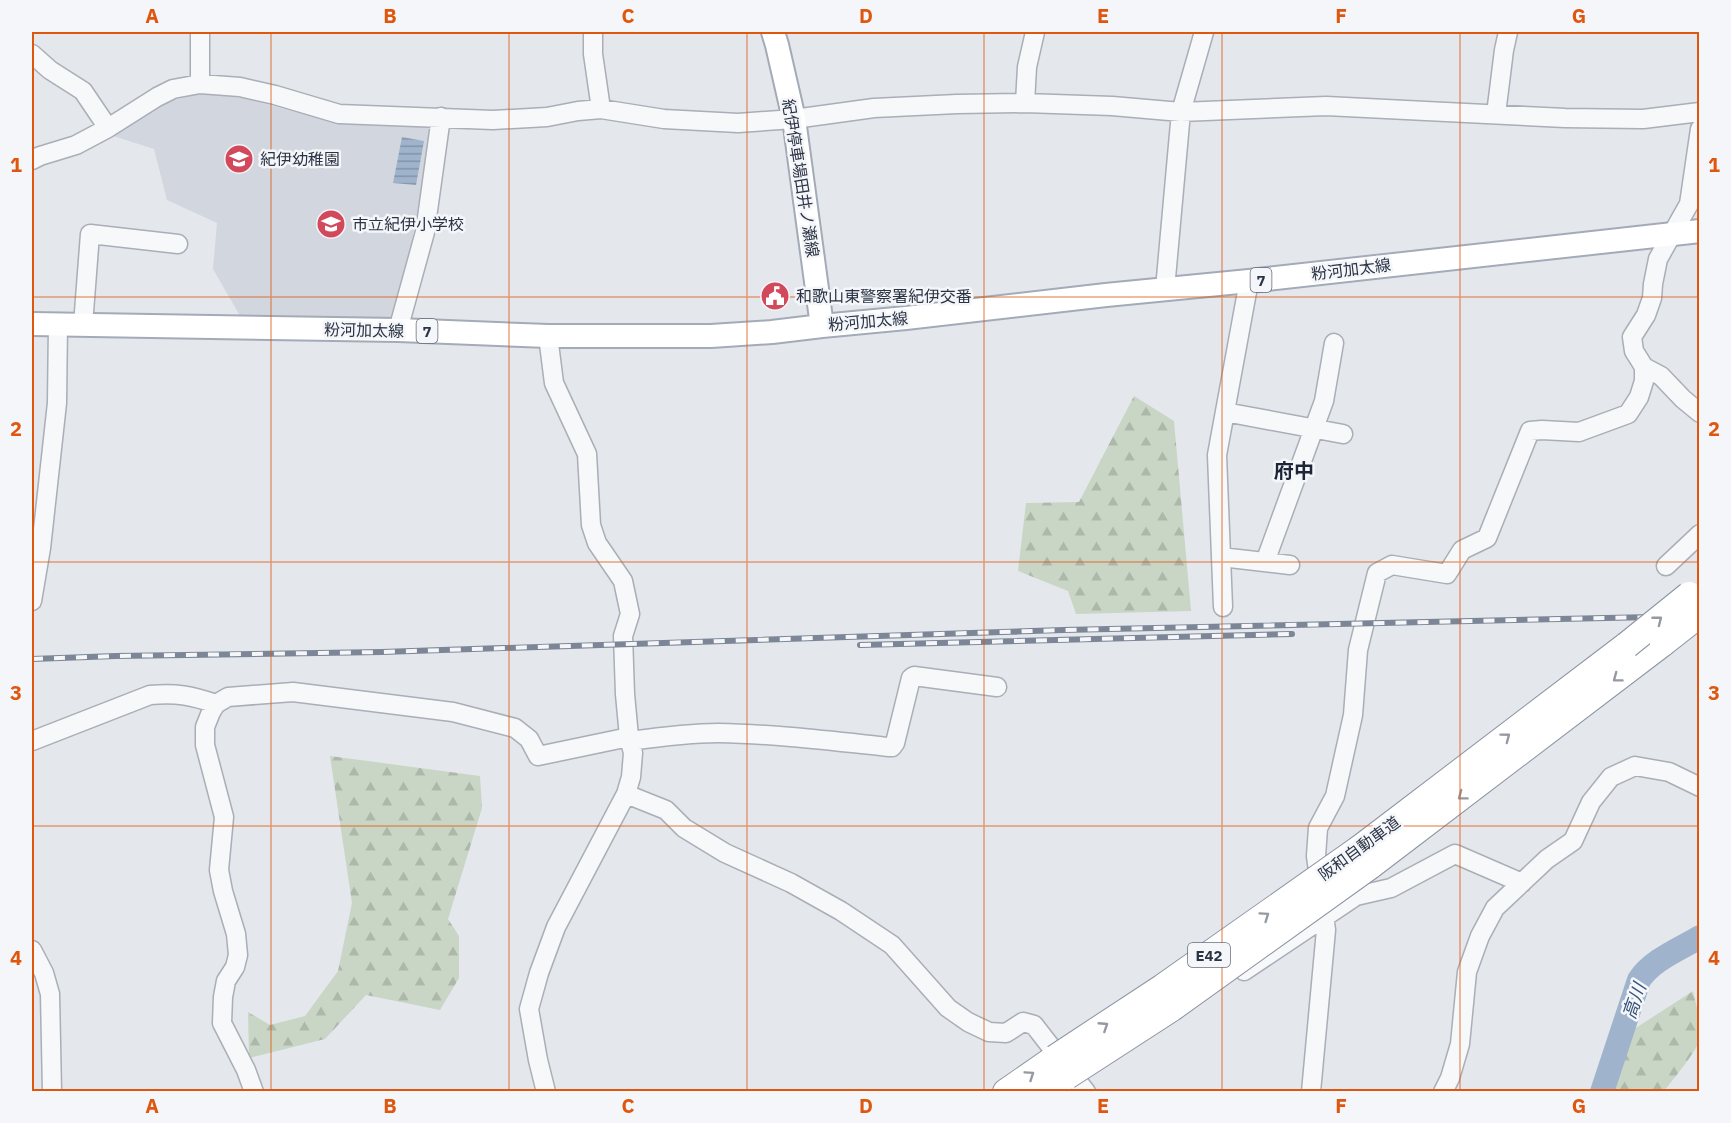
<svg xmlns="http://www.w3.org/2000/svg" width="1731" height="1123" font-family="'IBM Plex Sans','Noto Sans JP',sans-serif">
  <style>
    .built { fill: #d2d6de }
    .forest { fill: url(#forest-firs) }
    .water { fill: url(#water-rules) }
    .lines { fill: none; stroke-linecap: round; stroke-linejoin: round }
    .river { stroke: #9fb4cc; stroke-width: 24 }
    .minor-casing { stroke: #a9aeb7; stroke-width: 21 }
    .major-casing { stroke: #a3abb8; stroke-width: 26 }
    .highway-casing { stroke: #8b94a3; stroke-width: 28 }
    .minor { stroke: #f7f8fa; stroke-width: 18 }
    .major { stroke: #fff; stroke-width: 22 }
    .highway { stroke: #fff; stroke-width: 26 }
    .rail-casing { stroke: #7d8696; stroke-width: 6 }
    .rail { stroke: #f4f6f9; stroke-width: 4; stroke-dasharray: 11; stroke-linecap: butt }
    .highway-bridge-casing { stroke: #8b94a3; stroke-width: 28; stroke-linecap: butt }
    .highway-bridge { stroke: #fff; stroke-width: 26 }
    .oneway { stroke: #959aa2 }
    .grid { fill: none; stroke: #df570f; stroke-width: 1.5; stroke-opacity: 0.55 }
    .labels { text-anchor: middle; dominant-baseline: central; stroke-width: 5; stroke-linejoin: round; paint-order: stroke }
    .shield { fill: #f4f6f9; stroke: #676e7b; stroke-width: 1.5 }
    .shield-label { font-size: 15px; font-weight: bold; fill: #2b3445 }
    .poi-label { font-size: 16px; fill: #2b3445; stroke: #f4f6f9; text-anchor: start }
    .street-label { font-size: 16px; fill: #2b3445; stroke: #f4f6f9 }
    .water-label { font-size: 18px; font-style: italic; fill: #34527a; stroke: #f4f6f9 }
    .quarter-label { font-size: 20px; font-weight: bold; fill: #1d2536; stroke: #f4f6f9 }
    .neatline { fill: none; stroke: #df570f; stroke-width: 2 }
    .grid-label { font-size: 20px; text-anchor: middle; font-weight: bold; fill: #df570f }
  </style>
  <defs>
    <pattern id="forest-firs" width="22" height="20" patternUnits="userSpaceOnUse" patternTransform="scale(1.5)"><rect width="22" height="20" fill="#c9d6c5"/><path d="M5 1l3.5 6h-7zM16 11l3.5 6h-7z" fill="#adb8ab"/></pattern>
    <pattern id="water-rules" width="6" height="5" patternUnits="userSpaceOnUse" patternTransform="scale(1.5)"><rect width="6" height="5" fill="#9fb4cc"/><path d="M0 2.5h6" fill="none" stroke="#8293a7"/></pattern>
  </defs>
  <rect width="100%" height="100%" fill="#e4e7ec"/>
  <!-- built -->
  <path class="built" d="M203,93L242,98L335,122L433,126L398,318L387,324L243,321L213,269L217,223L167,200L154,149L110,135L166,102Z"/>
  <!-- forest -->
  <path class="forest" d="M1134,396L1174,421L1191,611L1076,614L1068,591L1018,571L1026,503L1079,502Z
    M330,756L480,776L482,808L448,919L459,936V978L440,1010L366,995L325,1039L249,1058L248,1012L270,1025L305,1016L338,971L352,903Z
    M1693,991C1696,1006 1703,1024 1700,1039C1697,1051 1672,1081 1664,1091H1613L1628,1033Z"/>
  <!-- water -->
  <path class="water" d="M402,137L424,141L416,185L393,183Z"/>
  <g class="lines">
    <!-- river -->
    <path class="river" d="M1602,1092L1639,980C1652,960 1680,949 1700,937"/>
    <!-- minor casing -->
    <g class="minor-casing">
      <path id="minor" d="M200,32V84
        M593,32V54L601,109
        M32,54L50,70L83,91L108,128
        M1025,103L1027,67L1035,32
        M1496,114L1504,50L1508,32
        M1700,129L1689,204L1658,259L1653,284L1652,298L1646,315L1632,337L1634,351L1644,367L1661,376L1683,399L1700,413
        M32,160L40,156L76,145L108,128L157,97L173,89L200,84L240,87L275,95L339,114L493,120L547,117L578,111L601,109L664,119L738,123L794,119L874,108L957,104L1025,103L1112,106L1181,112L1326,106L1565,118L1643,119L1700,112
        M1165,289L1181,112L1204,32
        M83,325L90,234L178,244
        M398,330L425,232L441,117
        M1225,412L1343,434
        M1221,557L1290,565
        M1265,562L1324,401L1334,343
        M1666,566L1700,534
        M32,601L41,548L57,403L58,324
        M1223,607L1217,455L1249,281
        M32,741L150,695C177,693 190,695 216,704
        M630,741C659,737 688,733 718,733C775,734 832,741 889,747H892L895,743L911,678L914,676L997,687
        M626,794L666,810L684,828L725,853L791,883L841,911L892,945L948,1008L968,1022L989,1032L1006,1033L1023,1022L1034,1025L1086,1092
        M32,950L44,973L50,994L52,1092
        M1244,971L1356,896L1391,888L1455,854L1522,883
        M254,1092L246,1070L222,1023L223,997L226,981L235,967L238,955L236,934L223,891L219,870L224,817L205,745V727L211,712L216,704L228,697L293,692L453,712L515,728L529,739L538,756L629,737
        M546,1092L538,1060L529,1009L539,973L556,927L626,794L631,777L633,753L629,737L625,694L623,636L630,614L623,581L597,543L591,525L587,454L554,383L548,336
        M1311,1092L1326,930L1316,856L1318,828L1335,796L1353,715L1358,650L1377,573L1392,565L1447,574L1462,550L1487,538L1530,431L1542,430L1579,432L1628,414L1639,397L1644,381V367
        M1443,1092L1450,1078L1460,1044L1467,972L1480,936L1495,908L1547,859L1573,841L1591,802L1611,777L1635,766L1669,772L1700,787"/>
    </g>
    <!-- major casing -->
    <g class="major-casing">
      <path id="major" d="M773,32L777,45L794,119L822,326
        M32,324L398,330L548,336H711L772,332L822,326L906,318L1106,295L1249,281L1700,231"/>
    </g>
    <!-- highway casing -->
    <g class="highway-casing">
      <path id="highway" d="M1359,849L1627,645
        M1370,866L1663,643
        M1006,1092L1055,1058
        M1044,1092L1067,1076"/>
    </g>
    <!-- minor -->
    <use href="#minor" class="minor"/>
    <!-- major -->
    <use href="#major" class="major"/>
    <!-- highway -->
    <use href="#highway" class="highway"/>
    <!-- rail casing -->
    <g class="rail-casing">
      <path id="rail" d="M860,645L1292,634
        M32,659L116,656L382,652L1063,630L1700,616"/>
    </g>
    <!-- rail -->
    <use href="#rail" class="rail"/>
    <!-- highway-bridge casing -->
    <g class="highway-bridge-casing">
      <path id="highway-bridge" d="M1663,643L1700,614
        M1627,645L1689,595
        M1055,1058L1163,987L1359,849
        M1067,1076L1172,1008L1370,866"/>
    </g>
    <!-- highway-bridge -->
    <use href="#highway-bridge" class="highway-bridge"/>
  </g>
  <!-- one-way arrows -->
  <defs><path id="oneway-chevron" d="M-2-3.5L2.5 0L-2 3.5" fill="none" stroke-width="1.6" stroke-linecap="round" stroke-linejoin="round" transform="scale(1.5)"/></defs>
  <g class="oneway">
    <use href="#oneway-chevron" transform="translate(1658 620) rotate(-38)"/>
    <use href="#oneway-chevron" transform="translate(1617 678) rotate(143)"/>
    <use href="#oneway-chevron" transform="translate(1506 737) rotate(-37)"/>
    <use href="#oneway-chevron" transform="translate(1462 796) rotate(143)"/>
    <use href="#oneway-chevron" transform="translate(1265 916) rotate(-35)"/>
    <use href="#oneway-chevron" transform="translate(1104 1026) rotate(-33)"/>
    <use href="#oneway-chevron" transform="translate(1030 1075) rotate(-34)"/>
  </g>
  <!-- grid -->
  <path class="grid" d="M271,32V1092M509,32V1092M747,32V1092M984,32V1092M1222,32V1092M1460,32V1092M32,297H1700M32,562H1700M32,826H1700"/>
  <!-- icons -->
  <defs>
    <g id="school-disc" transform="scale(1.5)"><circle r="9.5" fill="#d1495b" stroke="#f4f6f9"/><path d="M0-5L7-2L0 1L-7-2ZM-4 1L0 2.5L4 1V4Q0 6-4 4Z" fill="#fff"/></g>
    <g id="civic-disc" transform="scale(1.5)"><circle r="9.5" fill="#d1495b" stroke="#f4f6f9"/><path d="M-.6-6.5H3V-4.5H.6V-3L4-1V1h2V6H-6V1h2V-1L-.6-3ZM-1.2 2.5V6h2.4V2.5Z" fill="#fff"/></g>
  </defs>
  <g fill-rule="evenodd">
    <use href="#school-disc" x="239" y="159"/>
    <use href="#school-disc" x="331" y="224"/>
    <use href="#civic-disc" x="775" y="296"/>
  </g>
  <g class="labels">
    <!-- shield labels -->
    <g class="shield">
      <rect x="1250.5" y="268" width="21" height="24" rx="4.5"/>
      <rect x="416.5" y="319" width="21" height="24" rx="4.5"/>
      <rect x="1188" y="943" width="42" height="24" rx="4.5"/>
    </g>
    <g class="shield-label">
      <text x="1261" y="280">7</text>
      <text x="427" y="331">7</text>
      <text x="1209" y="955">E42</text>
    </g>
    <!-- poi labels -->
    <g class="poi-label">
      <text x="260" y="159">紀伊幼稚園</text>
      <text x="352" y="224">市立紀伊小学校</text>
      <text x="796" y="296">和歌山東警察署紀伊交番</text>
    </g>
    <!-- street labels -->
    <g class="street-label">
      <text transform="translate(801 178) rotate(81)">紀伊停車場田井ノ瀬線</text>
      <text transform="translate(1351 269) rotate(-7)">粉河加太線</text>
      <text transform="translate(868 321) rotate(-5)">粉河加太線</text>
      <text transform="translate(364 330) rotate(1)">粉河加太線</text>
      <text transform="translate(1359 848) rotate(-36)">阪和自動車道</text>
    </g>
    <!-- water labels -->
    <g class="water-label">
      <text transform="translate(1634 1001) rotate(-71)">高川</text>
    </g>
    <!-- quarter labels -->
    <g class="quarter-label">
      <text x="1294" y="470">府中</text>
    </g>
  </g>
  <!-- border -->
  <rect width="1731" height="1123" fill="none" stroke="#f4f6f9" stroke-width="66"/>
  <rect x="33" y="33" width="1665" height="1057" class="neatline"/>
  <g class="grid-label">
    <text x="152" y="23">A</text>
    <text x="390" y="23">B</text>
    <text x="628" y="23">C</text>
    <text x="866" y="23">D</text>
    <text x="1103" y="23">E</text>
    <text x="1341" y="23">F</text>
    <text x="1579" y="23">G</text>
    <text x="16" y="172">1</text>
    <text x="1714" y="172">1</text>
    <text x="16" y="436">2</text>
    <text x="1714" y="436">2</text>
    <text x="16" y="700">3</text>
    <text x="1714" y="700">3</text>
    <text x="16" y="965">4</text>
    <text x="1714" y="965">4</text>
    <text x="152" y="1113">A</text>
    <text x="390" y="1113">B</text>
    <text x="628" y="1113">C</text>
    <text x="866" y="1113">D</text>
    <text x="1103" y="1113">E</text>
    <text x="1341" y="1113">F</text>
    <text x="1579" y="1113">G</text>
  </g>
</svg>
